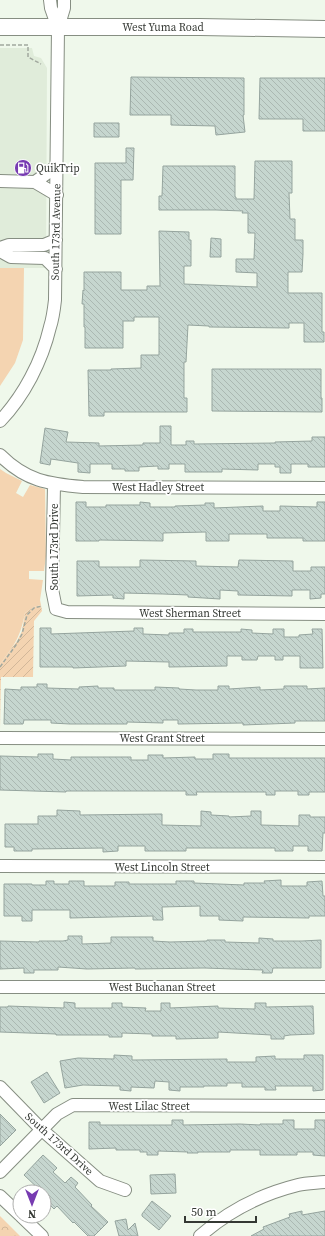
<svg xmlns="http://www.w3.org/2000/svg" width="325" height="1236" font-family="'Source Serif 4',serif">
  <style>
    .built { fill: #e0ecda }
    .grass { fill: #f4d4b1 }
    .park { fill: url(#park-crowns) }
    .garden { fill: url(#garden-furrows) }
    .building { fill: url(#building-back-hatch); stroke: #95a49e }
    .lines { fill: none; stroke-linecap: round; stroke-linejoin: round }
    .minor-casing { stroke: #868e82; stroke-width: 14 }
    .major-casing { stroke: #868e82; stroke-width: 18 }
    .path { stroke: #a1a89e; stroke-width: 1.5; stroke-dasharray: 4 2; stroke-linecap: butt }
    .minor { stroke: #fff; stroke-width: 12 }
    .major { stroke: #fff; stroke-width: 16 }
    .labels { text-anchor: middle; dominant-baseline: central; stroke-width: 3.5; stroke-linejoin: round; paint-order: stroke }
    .street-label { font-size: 11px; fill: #343833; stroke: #fff }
    .poi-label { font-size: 11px; fill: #343833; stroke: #fff; text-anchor: start }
  </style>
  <defs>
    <pattern id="park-crowns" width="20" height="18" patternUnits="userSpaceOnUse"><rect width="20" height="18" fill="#f4d4b1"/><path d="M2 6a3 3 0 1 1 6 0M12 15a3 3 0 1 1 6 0" fill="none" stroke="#d2b799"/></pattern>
    <pattern id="garden-furrows" width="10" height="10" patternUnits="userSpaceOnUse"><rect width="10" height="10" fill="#f4d4b1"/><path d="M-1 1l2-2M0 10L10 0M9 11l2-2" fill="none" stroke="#d2b799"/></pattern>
    <pattern id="building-back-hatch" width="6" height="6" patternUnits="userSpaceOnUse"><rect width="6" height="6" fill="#c6d6cf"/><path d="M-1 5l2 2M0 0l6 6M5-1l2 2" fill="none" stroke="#abb8b2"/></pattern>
  </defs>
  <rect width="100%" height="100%" fill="#eff8eb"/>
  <!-- built -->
  <path class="built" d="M0,48H32L34,56L41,58L47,68L46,268H0Z"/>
  <!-- grass -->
  <path class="grass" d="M0,268H24L23,340L15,363L0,386Z
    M0,469L6,473L22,481L16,493L23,497L30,485L45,489L46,556L44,571H29V579L43,580L40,600L41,605L34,607L25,613C20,638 15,644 0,664Z"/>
  <!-- park -->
  <path class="park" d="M0,1216L20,1236H0Z"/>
  <!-- garden -->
  <path class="garden" d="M41,605L42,611L34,621L33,677H1L0,729V664L17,641L22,631L25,613L34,607Z"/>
  <!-- building -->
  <path class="building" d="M131,77L244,78V115H243L245,132L216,135L215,126L171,125V115H130Z
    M260,78H325V131H303V119H259Z
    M94,123H119V137H94Z
    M126,148H134L133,180H121V234H95V163H126Z
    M255,161H292V193H289L290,219H295V240H303V254L302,272H288V293H322V332H324V342H304V323H289V328L209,327V326L188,325L186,362H184V398H187V412H104V416H89L88,370H111V369L141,368V355H159V317H134V321H123V348H85V327H84V304H82L83,290L84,291V272H121V290H147V286H160L159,231L189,232V240H191V266H184V284L257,287V273L236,272V259H254L255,233H248V213H242L243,211L216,210H159V196H162L163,166H235V197H236V199H254Z
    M211,238L221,239V257H210Z
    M212,369H321V398H322V412L212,411Z
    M160,426H171V445H186V441H194V444L275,443V442L312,441V437H325V467H308V464H291V473H280V467H275V464H258V470L222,469V472H185V464H169V469H158V466L139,467V471H125V469H112V464H90V473L78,472V463L51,459L50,465L40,463L45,428L68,432L66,442L99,443V446L143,445V443H160Z
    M76,502H86V507H106V505H140V502L150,503V507H175V506L205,505V503H214V508L263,506V511H280V506L317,507V502H325V541H303V538H267V534H229V541H206V532L163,533V541L99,540V541H76Z
    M140,560L196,561V566L238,567L239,560L293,561V571H311V567H325V594H321V598L310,599V590H292V596L238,595V591L220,590V599L188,597V595L163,594L124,593V599L113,598V595L77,596V561H99V567H140Z
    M40,628H51V634L134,631V628H143V634L169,635V633H184V629H193V632H241V629L252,630V633L273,634V629H284V637H299V635L313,634L312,629H322L323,668H300V656H283V660H275V656H258L257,660H242V656H227V666L169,667V662L126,661V666L73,668V667H40Z
    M37,684H47V688L79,689V687L98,686V688H114V690H155V687L179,688V689L196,690H218V686H229V689L260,687V690L284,689V686H307V689L325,688V721H295V723L243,725V723L178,724V720H163V723L127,722V724H70L51,723V720H24L23,724H4L5,689L21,690V687H37Z
    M38,754H53V759L71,760V757H131V760H148V755H163V758L195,757V759H213V754H229V758H325V792H309V795H298V791H275V795H266V792H196L197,795H186V791H66V792L0,790V756L38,757Z
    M57,810L80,811V815L162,814V825L201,826V811L211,812V815L229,816V817L251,816V811H261V825L299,826V815H310V817H325V833H323L322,851H308V846H293V851H275V848H186V851H145V846H118V851L103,852V848L32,849V851H14V847H5V824H38V816H57Z
    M281,880V886H307V882L322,881L323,896H325V916H309V918L243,917V921L219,920V916H200V906L162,907L163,920H153V916L70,918V910H32V921H22V916H4V884H32V885H46V881H54V884H69V881H84V886H115V882H129V884H176V881H194V883L244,885V883H265L264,881Z
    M68,936H82V944L111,943V937H153V941L170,942L207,941V940H225V942L259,943V938L273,939V941H302L321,940V968H273L272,973H262L263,970L204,968L135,969V968L87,969L58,967V970H34V973H24V968L0,969V941L39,942V941H63L68,940Z
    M64,1002L75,1003V1008H112V1003H122V1007L146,1008L145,1011H161V1003H170V1008L218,1006V1008L255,1009V1003H266V1007L313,1006L314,1034L290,1035L284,1036V1039H271V1035L218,1032V1038L176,1039V1036H152V1034L122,1033V1037H109V1035H56V1034L0,1032V1007H8V1006L64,1008Z
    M114,1055L132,1056V1060L227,1059V1062H256V1057L275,1056V1059H304V1055H323V1090L313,1091V1086H275L276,1090H265V1087H242V1083H227V1086H204V1087H180V1091L169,1090V1082L155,1081L154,1088L131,1087V1091L120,1090V1086L83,1085L65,1088L60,1061L78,1058L114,1059Z
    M47,1072L60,1093L44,1103L31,1082Z
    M0,1114L16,1130L0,1146Z
    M172,1120H183V1125L240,1124L260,1125V1124H283V1120H294V1129H315V1120H325V1156L313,1155V1152H297V1155H260V1150H230V1152H198V1153H187L188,1152L158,1151V1155H147V1152H140V1150H116V1148L89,1149V1122H100V1125H172Z
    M43,1155L57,1168L53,1172L65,1183L71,1177L78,1183L75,1187L92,1205L91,1206L108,1222L94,1236H88L74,1222L73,1223L57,1206L54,1209L44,1199V1192H42L24,1175Z
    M175,1174L176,1193L151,1194L150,1175Z
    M152,1201L171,1216L159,1230L142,1216V1214Z
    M302,1211V1215L325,1211V1236H251L264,1229L263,1227L290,1217L289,1214Z
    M126,1219L128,1230L135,1223L138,1236H119L115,1221Z"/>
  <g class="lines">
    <!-- minor casing -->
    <g class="minor-casing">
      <path id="minor" d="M50,0L51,8L58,28
        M0,181L35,182L57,195
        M35,182L57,166
        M0,248L9,245H44L56,240
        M0,251L11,257L45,258L56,269
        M0,421C24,396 42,361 50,327C53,318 54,309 55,300L58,28L64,8V0
        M0,455C26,481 48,484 83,487L325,488
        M54,485L52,589L56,609L67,612L325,614
        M0,738L325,739
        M0,866L325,867
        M0,987H325
        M0,1087L41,1129L100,1181L125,1190
        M0,1172L57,1114L73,1105L325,1106
        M0,1196L20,1215
        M21,1216L42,1236
        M200,1236C228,1211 262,1194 298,1185C306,1183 316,1183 325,1182"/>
    </g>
    <!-- major casing -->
    <g class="major-casing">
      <path id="major" d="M0,27H200L325,29"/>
    </g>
    <!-- path -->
    <path class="path" d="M0,45H28V57L41,64
      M0,667L16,645L22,634L27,615L34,608L42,606"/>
    <!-- minor -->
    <use href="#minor" class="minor"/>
    <!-- major -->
    <use href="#major" class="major"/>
  </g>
  <!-- icons -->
  <defs>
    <g id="fuel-disc" transform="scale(0.9)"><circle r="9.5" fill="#773bb1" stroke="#fff"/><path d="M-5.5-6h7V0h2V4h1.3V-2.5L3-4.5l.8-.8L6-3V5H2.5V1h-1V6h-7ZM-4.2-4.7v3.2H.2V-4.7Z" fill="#fff"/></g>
  </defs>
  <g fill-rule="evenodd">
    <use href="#fuel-disc" x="23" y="168"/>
  </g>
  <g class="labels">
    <!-- street labels -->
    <g class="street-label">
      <text x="163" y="27">West Yuma Road</text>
      <text transform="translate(56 232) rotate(-89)">South 173rd Avenue</text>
      <text x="158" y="487">West Hadley Street</text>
      <text transform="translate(54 547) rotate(-90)">South 173rd Drive</text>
      <text x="190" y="613">West Sherman Street</text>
      <text x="162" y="738">West Grant Street</text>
      <text x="162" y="867">West Lincoln Street</text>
      <text x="162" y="987">West Buchanan Street</text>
      <text x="149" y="1106">West Lilac Street</text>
      <text transform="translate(59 1144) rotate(42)">South 173rd Drive</text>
    </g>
    <!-- poi labels -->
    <g class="poi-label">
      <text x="36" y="168">QuikTrip</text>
    </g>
  </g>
  <!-- north arrow -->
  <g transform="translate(32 1204) rotate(180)"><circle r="19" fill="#ffffff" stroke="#aeafad"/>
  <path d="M0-3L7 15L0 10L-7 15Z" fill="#773bb1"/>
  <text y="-6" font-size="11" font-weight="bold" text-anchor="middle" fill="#343833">N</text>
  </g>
  <!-- scale -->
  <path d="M185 1216v6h71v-6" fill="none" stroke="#343833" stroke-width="2"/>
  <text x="191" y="1216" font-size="12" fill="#343833" stroke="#ffffff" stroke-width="3" paint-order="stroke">50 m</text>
</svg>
